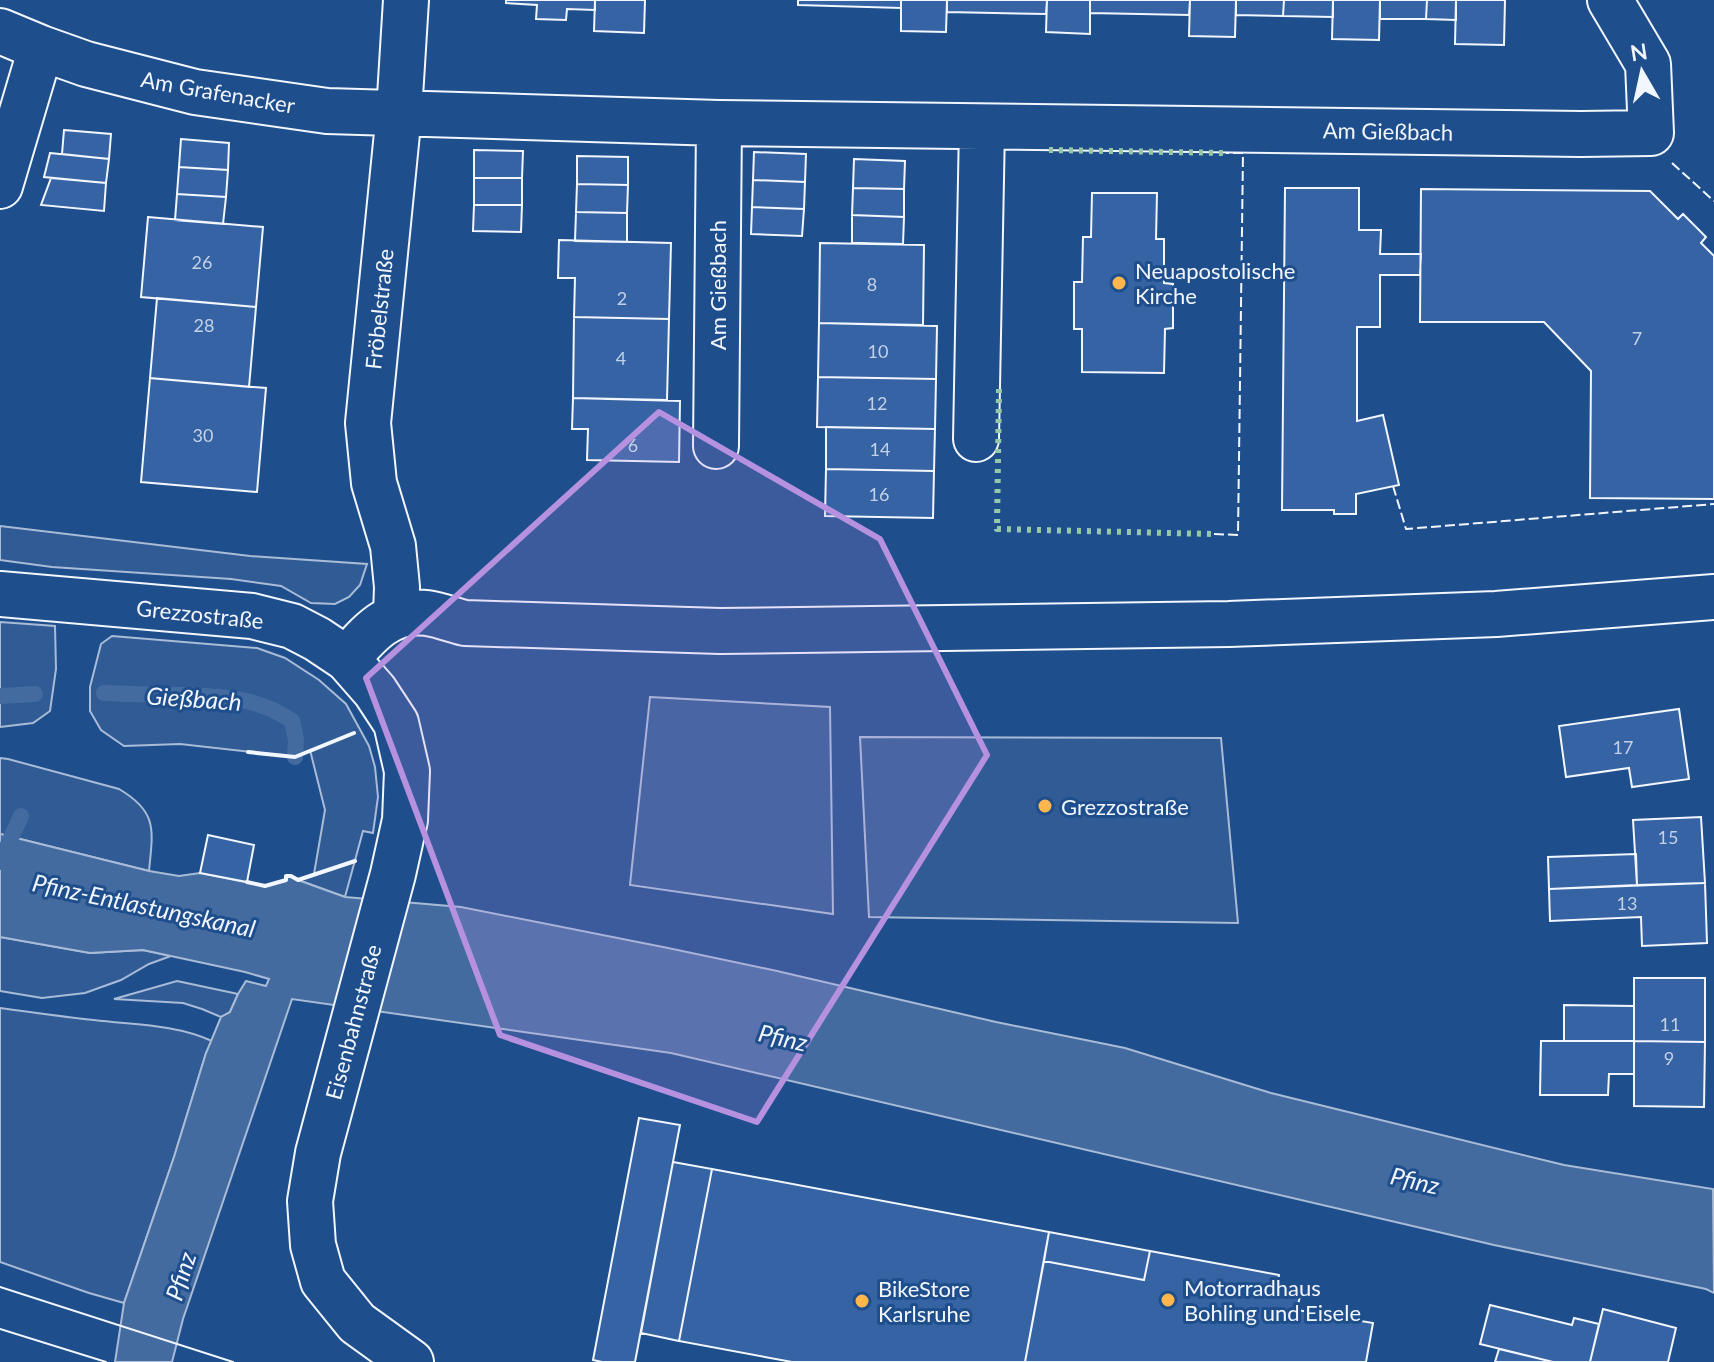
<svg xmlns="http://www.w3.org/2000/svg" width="1714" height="1362" font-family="Lato,sans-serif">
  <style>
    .green { fill: #305b95; stroke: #a8bbd7; stroke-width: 2 }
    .water { fill: #446ba0; stroke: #a8bbd7; stroke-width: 2 }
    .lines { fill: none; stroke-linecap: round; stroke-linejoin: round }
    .stream { stroke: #446ba0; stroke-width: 16 }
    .building { fill: #3563a3; stroke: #f2f6ff; stroke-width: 2 }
    .street-casing { stroke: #f2f6ff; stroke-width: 48 }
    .secondary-casing { stroke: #f2f6ff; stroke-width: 48 }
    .street { stroke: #1f4e8c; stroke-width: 44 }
    .secondary { stroke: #1f4e8c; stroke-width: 44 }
    .tram { stroke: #f2f6ff; stroke-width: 2 }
    .hedge { stroke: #97c8a6; stroke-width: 6; stroke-dasharray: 4 6; stroke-linecap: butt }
    .fence { stroke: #f2f6ff; stroke-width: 2; stroke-dasharray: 10 4; stroke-linecap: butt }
    .wall { stroke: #f2f6ff; stroke-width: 4 }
    .marked { fill: #b691df; fill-opacity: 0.2; stroke: #b691df; stroke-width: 6; stroke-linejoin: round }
    .poi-dot { fill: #ffb74d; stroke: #1f4e8c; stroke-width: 3 }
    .labels { text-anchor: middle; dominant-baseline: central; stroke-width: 6; stroke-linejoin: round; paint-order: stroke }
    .number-label { font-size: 18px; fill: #c3d1e8 }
    .street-label { font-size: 22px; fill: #f2f6ff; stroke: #1f4e8c }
    .poi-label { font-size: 22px; fill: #f2f6ff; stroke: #1f4e8c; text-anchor: start }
    .water-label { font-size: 24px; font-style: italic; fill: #f2f6ff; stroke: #1f4e8c }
  </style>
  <rect width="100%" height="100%" fill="#1f4e8c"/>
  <!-- green -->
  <path class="green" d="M0,526L250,556L367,564L360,585L349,597L335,604L311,603L281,586L231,579L52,567L0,560Z
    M0,622L55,626L56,669L50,711L33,723L0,727Z
    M112,636L257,648L285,658L319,680L346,704L369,746L375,767L378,797L373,833L363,831L345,897L298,880L314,874L325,810L310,750L295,757L180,744L124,746L101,730L90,711V687L101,644Z
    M650,697L830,707L833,914L630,885Z
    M860,737L1221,738L1238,923L869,917Z
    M0,758L8,759L119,789C158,812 153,830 149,871L0,834Z
    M0,937L90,953L143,950L171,956L149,964L121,980L85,993L42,998L0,991Z
    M177,981L238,994L230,1012L221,1017L202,1009L183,1003L114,999Z
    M0,1008C31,1012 63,1017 94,1020C134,1025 175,1024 212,1041L206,1053L174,1157L124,1303L89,1293L0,1262Z"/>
  <!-- water -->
  <path class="water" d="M0,834L149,871L179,876L200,873L265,886L286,881V876H291L298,880L345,897L461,907L668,948L777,971L996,1022L1125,1048L1271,1093L1564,1165L1713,1189L1714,1293L1706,1289L1494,1245L671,1053L292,999L183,1319L172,1362H115L124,1303L174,1157L206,1053L221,1017L230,1012L238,994L246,981L266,986L269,979L245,972L143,950L90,953L0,937Z"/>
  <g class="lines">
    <!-- stream -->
    <path class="stream" d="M104,693C129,694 154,695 179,695C219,696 258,697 292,721L296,740L295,757
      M0,696L35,694
      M0,862L21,816"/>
  </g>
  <!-- building -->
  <path class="building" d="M506,0H595V10L567,9L566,20L536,19L537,5L506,3Z
    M595,0H645L644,33L594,31Z
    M798,0H901V8L798,5Z
    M901,0H947L946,32L901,31Z
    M947,0H1047L1046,14L947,12Z
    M1047,0H1090V34L1046,32Z
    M1090,0H1190L1189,15L1090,13Z
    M1190,0H1236L1235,37L1189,36Z
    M1236,0H1284L1283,16L1236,15Z
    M1284,0H1333V17L1283,16Z
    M1333,0H1380L1379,40L1332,39Z
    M1380,0H1427L1426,19H1380Z
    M1427,0H1456V20L1426,19Z
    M1456,0H1505L1504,45L1455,44Z
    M64,130L111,134L109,159L62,154Z
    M181,139L229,143L228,170L179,167Z
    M474,150L523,151L522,178H474Z
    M754,152L806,154L805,182L753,180Z
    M50,153L109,159L106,183L44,177Z
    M577,156L628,157V185L577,184Z
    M854,159L905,161L904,189L853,188Z
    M179,167L228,170L226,197L177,194Z
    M51,178L106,183L104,211L41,205Z
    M474,178H522V205H474Z
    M753,180L805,182L804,209L752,207Z
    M577,184L628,185L627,213L576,212Z
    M853,188L904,189V217L852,215Z
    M1285,188H1359V230H1381L1380,254H1421L1420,275H1380V327H1357V421L1383,415L1399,485L1356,494V514H1334V510H1282Z
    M1421,189L1650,191L1678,219L1683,214L1706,237L1701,243L1714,256V499L1590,498L1591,371L1544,322H1420Z
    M1092,193H1157L1156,239H1164V283L1173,284V328L1165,329L1164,373L1082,372V329H1074V282H1082L1083,237H1091Z
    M177,194L226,197L223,224L175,220Z
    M474,205H522L521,232L473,231Z
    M752,207L804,209L802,236L751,234Z
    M576,212L627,213V242L575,241Z
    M852,215L904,217L903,244L852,243Z
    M148,217L263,227L256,307L141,297Z
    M559,240L671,243L669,319L574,317L575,278H558Z
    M820,243L924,245L923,325L819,323Z
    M157,298L256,307L249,387L150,378Z
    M574,317L669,319L667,400L573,398Z
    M819,323L937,326L936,379L818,377Z
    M818,377L936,379L935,429L817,427Z
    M150,378L266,388L257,492L141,482Z
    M573,398L680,401L679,462L587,460L588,429H572Z
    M826,427L935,429L934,471L826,469Z
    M826,469L934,471L933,518L825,516Z
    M1679,709L1689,779L1632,787L1629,768L1566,777L1559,726Z
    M1701,817L1705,883L1637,885L1633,820Z
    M208,835L254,845L247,882L200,873Z
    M1636,854L1637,885L1549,889L1548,857Z
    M1705,883L1707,943L1642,946L1641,917L1550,921L1549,889Z
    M1634,978H1705V1042L1634,1041Z
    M1564,1005L1634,1006V1041H1564Z
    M1541,1041H1634V1074H1609L1608,1095H1540Z
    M1634,1041L1705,1042L1704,1107L1634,1106Z
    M639,1118L680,1125L635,1362H602L593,1360Z
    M673,1162L712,1169L679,1341L641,1333Z
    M712,1169L1049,1232L1025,1362H792L679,1341Z
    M1049,1232L1150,1251L1144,1280L1044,1261Z
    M1150,1251L1279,1275L1277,1286L1301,1291L1297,1310L1373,1323L1366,1362H1025L1044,1261L1144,1280Z
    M1490,1305L1572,1325L1574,1318L1599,1324L1590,1362H1553L1480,1344Z
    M1603,1309L1676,1328L1668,1362H1590Z
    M1499,1349L1553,1362H1495Z"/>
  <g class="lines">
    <!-- street casing -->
    <g class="street-casing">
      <path id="street" d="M0,31L41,48L86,64L195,92L327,111L719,123L1581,134L1651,133L1648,64L1610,0
        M0,186L41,48
        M976,439L982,127
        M716,446L719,123
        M396,615L397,587L393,546L374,483L368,423L399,113L406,0
        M347,659C368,634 390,608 427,613C440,615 453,620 465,623L720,631L1229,624L1496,614L1714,597"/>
    </g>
    <!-- secondary casing -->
    <g class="secondary-casing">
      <path id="secondary" d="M0,594L252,616L292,626L317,639L347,659L375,691L396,723L407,771L405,820L393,874L318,1153L310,1201L313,1245L323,1281L357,1323L411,1362"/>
    </g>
    <!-- street -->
    <use href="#street" class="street"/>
    <!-- secondary -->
    <use href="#secondary" class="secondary"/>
    <!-- tram -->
    <path class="tram" d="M0,1287L233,1362
      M0,1329L106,1362"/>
    <!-- hedge -->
    <path class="hedge" d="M1049,150L1226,153
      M999,389L997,529L1214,534"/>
    <!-- fence -->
    <path class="fence" d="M1672,163L1714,201
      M1393,486L1406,529L1714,504
      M1214,534L1238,535L1243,153H1226"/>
    <!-- wall -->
    <path class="wall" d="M248,752L295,757L354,733
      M247,882L265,886L286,880V876H291L298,880L355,861"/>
  </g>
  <!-- marked area -->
  <path class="marked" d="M659,412L880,539L987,755L757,1122L500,1035L366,678Z"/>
  <!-- markers -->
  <g class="poi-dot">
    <circle cx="1119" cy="283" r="8"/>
    <circle cx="1045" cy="806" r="8"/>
    <circle cx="1168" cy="1300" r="8"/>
    <circle cx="862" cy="1301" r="8"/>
  </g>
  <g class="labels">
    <!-- number labels -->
    <g class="number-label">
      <text x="202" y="262">26</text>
      <text x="872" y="284">8</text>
      <text x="622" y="298">2</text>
      <text x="204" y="325">28</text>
      <text x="1637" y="338">7</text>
      <text x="878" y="351">10</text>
      <text x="621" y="358">4</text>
      <text x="877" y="403">12</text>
      <text x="203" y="435">30</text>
      <text x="633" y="445">6</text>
      <text x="880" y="449">14</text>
      <text x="879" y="494">16</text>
      <text x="1623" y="747">17</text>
      <text x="1668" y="837">15</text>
      <text x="1627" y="903">13</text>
      <text x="1670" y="1024">11</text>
      <text x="1669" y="1058">9</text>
    </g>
    <!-- street labels -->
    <g class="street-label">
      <text transform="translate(218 92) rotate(10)">Am Grafenacker</text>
      <text transform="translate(1388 131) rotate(1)">Am Gießbach</text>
      <text transform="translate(717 285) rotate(-90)">Am Gießbach</text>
      <text transform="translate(379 309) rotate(-84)">Fröbelstraße</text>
      <text transform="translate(200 614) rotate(6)">Grezzostraße</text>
      <text transform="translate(353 1022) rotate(-75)">Eisenbahnstraße</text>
    </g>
    <!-- poi labels -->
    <g class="poi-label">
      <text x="1135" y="270">Neuapostolische<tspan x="1135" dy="25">Kirche</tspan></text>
      <text x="1061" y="806">Grezzostraße</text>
      <text x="1184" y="1287">Motorradhaus<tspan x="1184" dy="25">Bohling und Eisele</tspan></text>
      <text x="878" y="1288">BikeStore<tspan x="878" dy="25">Karlsruhe</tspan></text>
    </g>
    <!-- water labels -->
    <g class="water-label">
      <text transform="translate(194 698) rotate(4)">Gießbach</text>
      <text transform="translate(144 905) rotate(12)">Pfinz-Entlastungskanal</text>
      <text transform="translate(783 1037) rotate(13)">Pfinz</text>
      <text transform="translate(1415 1180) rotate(13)">Pfinz</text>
      <text transform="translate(180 1276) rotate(-72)">Pfinz</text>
    </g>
  </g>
  <!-- north arrow -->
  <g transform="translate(1642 72) rotate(351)" stroke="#1f4e8c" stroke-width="6" paint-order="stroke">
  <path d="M0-6L14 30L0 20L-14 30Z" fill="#f2f6ff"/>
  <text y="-12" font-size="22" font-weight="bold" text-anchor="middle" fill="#f2f6ff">N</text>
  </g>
</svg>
